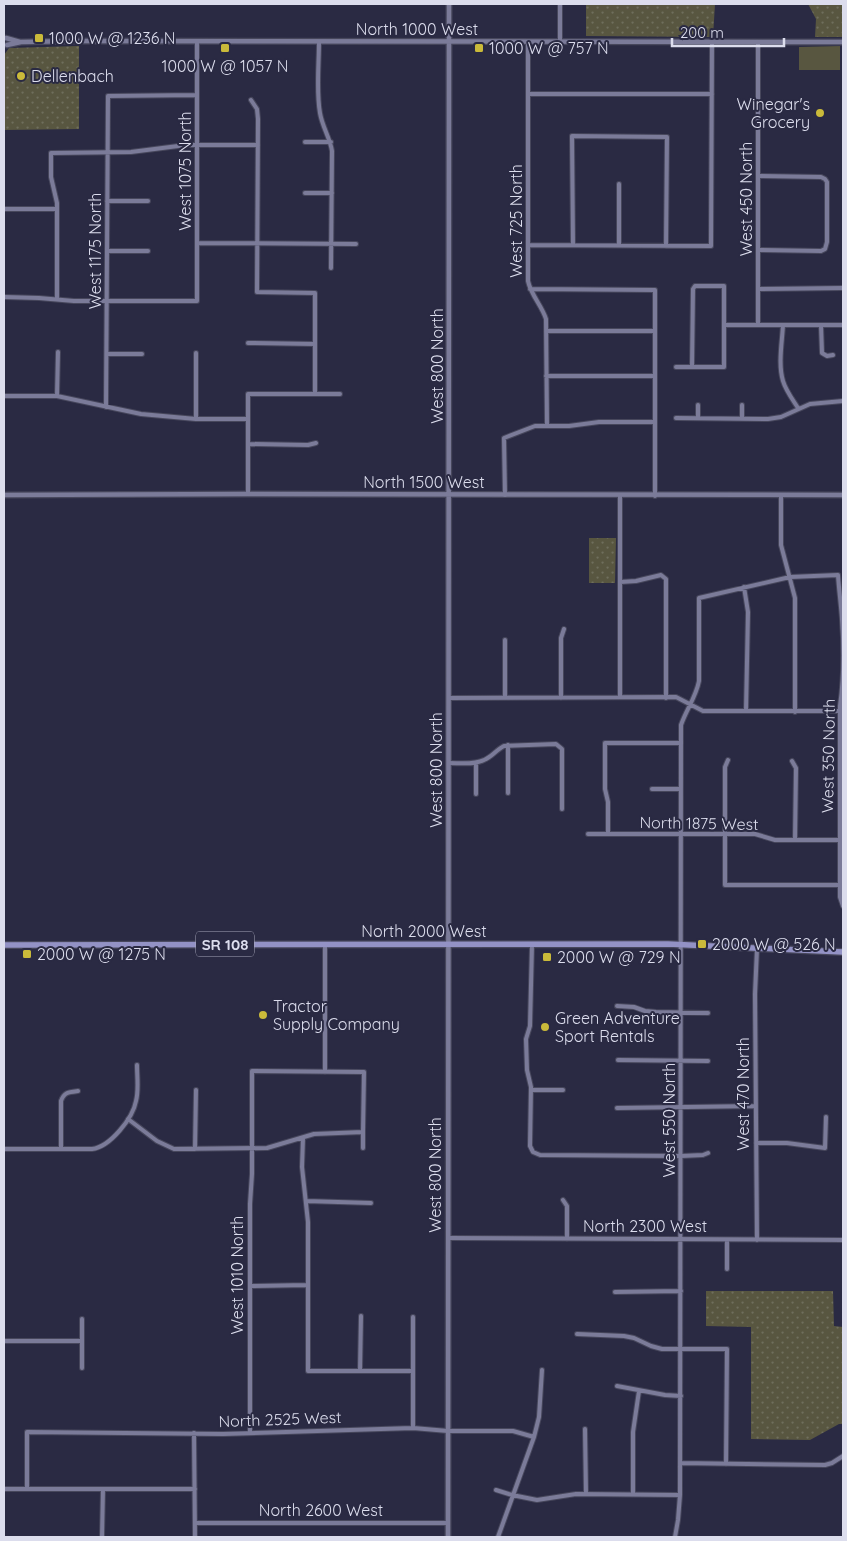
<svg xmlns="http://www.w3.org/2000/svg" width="847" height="1541" font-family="Quicksand,sans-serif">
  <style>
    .grass { fill: #585640 }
    .park { fill: url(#park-dots) }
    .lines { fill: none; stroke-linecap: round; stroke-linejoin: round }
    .minor-casing { stroke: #47475c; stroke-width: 6 }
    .tertiary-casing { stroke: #47475c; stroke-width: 7 }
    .primary-casing { stroke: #47475c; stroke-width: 8 }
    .minor { stroke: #7b7b99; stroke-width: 4 }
    .tertiary { stroke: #7b7b99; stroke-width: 4.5 }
    .primary { stroke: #9392c5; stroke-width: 5.5 }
    .poi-dot { fill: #caba3a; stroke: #2a2a43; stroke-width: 2 }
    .labels { text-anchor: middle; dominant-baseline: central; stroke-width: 4; stroke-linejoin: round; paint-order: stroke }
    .shield { fill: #2a2a43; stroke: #a7a7ba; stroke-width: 1 }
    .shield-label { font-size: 15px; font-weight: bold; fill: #dcdded }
    .street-label { font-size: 16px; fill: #dcdded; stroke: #2a2a43 }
    .poi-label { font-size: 16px; fill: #dcdded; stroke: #2a2a43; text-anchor: start }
  </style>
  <defs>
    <pattern id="park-dots" width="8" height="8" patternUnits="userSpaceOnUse" patternTransform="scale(1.25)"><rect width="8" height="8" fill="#585640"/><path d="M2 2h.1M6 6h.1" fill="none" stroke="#6f6e5c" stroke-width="1.8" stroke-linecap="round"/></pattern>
  </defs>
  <rect width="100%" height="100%" fill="#2a2a43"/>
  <!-- grass -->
  <path class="grass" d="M840,46V70H799V47Z"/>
  <!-- park -->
  <path class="park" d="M586,4H715L713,37L586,36Z
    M808,4H843V37H815L816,19Z
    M79,46V129L4,130V55L9,48Z
    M589,538H616L615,583H589Z
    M706,1291H833L834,1326L843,1327V1424H839L810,1440L751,1439V1327L706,1326Z"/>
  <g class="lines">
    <!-- minor casing -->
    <g class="minor-casing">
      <path id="minor" d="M319,42C319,64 316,91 320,113C322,126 330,138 332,151L331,268
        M528,42V281C531,295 542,306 546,319L547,426
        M560,42V4
        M528,94H712
        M251,100L257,109L258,119L257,292L315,293V394
        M305,142H331
        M305,193H332
        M107,201H148
        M4,209H57
        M197,243L356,244
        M528,245L711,246L712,42
        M573,245L572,136L667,137L666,246
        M619,245V184
        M758,250L821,251L825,249L827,242V182L825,179L821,177L758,176
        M107,251H148
        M530,289L655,290V496
        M758,289L843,288
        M4,297L39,298L74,301H197V41
        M57,299V203L51,177V153L131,152L186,145H258
        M724,325H843
        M758,325V42
        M783,325C782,343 778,364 783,381C786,391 793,400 798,408
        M821,325L822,353L827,356L833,355
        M546,331H655
        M248,343L315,344
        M196,353V419
        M107,354H142
        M676,367C692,367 708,367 724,367V286H695L693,289L692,367
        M546,376H655
        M4,396H57L141,414L196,419H248
        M57,396L58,352
        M698,405V418
        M742,405V418
        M106,407L108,96L197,95
        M676,418L768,419L781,417L810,404L843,401
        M248,444L308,445L316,443
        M248,494V394H340
        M505,495L504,438L535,426H569L599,422H655
        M781,495V545L795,598V712
        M620,582L636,581L661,575L666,579V698
        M744,587L748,612L746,711
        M620,697V496
        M449,698L676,697L703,711H840
        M505,698V640
        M561,698V638L564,629
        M728,760L725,767V885H840
        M792,761L796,768L795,840
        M449,763C460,763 474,765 484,760C492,757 496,750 504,746L556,744L562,749V809
        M476,763V794
        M652,789H680
        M508,793V745
        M588,834H755L775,840H840
        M608,834V802L605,789V743H680
        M325,944V1072
        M532,945L530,1026L526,1039L527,1070L531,1087L530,1146L533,1152L540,1155L681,1156L703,1155L708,1153
        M757,949L755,994L757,1240
        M617,1006L634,1007L645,1011L656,1012L708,1013
        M618,1060L708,1061
        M531,1090H563
        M617,1108L756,1106
        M128,1119L157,1141L174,1149L267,1148L314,1134L363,1132V1148
        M303,1138L302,1167L308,1222V1371H413
        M756,1143H787L825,1148L826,1117
        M4,1149H92C110,1147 133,1118 136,1101C139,1090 137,1077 137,1065
        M61,1149V1101C64,1092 69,1092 78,1091
        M195,1149L196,1090
        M563,1200L567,1206V1239
        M306,1201L371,1203
        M448,1238L843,1240
        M727,1269V1240
        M250,1286L307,1285
        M615,1292L681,1291
        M413,1317V1428
        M577,1334L624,1336L634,1338L651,1346L662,1349H727L726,1464
        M4,1341H82
        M82,1368V1319
        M360,1371L361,1316
        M617,1386L665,1395L681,1396
        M585,1429L586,1494
        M250,1432V1204L252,1174V1071L364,1072L363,1132
        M194,1433L195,1537
        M680,1463L825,1465L832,1463L843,1456
        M27,1488V1432L223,1434L413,1428L448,1431H513L534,1437
        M4,1489H195
        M496,1490L512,1495L537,1500L576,1494L680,1495
        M633,1494V1432L639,1391
        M195,1523H448
        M102,1537L103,1489
        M498,1537L534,1437L539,1417L542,1370
        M675,1537L678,1520L680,1495L681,725C686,710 696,697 699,681V598L790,577L838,575C839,590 841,604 842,619C844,647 844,678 840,706V897L843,906"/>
    </g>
    <!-- tertiary casing -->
    <g class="tertiary-casing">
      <path id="tertiary" d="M6,38L20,42
        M7,45L21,42L73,41L843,42
        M4,495L248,494L843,495
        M448,1537L449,4"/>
    </g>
    <!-- primary casing -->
    <g class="primary-casing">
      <path id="primary" d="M4,945L668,944L843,952"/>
    </g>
    <!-- minor -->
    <use href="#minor" class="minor"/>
    <!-- tertiary -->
    <use href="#tertiary" class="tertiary"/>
    <!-- primary -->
    <use href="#primary" class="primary"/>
  </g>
  <!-- markers -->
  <g class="poi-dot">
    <rect x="34" y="33" width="10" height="10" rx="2.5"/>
    <rect x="220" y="43" width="10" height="10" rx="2.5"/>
    <rect x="474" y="43" width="10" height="10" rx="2.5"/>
    <circle cx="21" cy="76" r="5"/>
    <circle cx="820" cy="113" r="5"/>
    <rect x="697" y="939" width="10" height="10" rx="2.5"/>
    <rect x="22" y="949" width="10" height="10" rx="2.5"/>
    <rect x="542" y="952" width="10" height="10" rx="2.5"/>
    <circle cx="263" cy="1015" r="5"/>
    <circle cx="545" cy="1027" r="5"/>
  </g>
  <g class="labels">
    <!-- shield labels -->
    <rect class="shield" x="196" y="931.5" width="58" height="25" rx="4"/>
    <g class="shield-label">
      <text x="225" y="944">SR 108</text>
    </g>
    <!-- street labels -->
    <g class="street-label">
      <text x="417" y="29">North 1000 West</text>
      <text transform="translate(185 171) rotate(-90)">West 1075 North</text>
      <text transform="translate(746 199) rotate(-90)">West 450 North</text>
      <text transform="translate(516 221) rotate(-90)">West 725 North</text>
      <text transform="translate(95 251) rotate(-90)">West 1175 North</text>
      <text transform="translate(437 366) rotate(-90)">West 800 North</text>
      <text x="424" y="482">North 1500 West</text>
      <text transform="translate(828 756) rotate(-89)">West 350 North</text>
      <text transform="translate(436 770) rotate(-90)">West 800 North</text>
      <text transform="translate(699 823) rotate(1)">North 1875 West</text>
      <text x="424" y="931">North 2000 West</text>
      <text transform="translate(743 1094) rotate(-90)">West 470 North</text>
      <text transform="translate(669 1120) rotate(-90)">West 550 North</text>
      <text transform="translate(435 1175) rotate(-90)">West 800 North</text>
      <text x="645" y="1226">North 2300 West</text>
      <text transform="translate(237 1275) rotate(-90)">West 1010 North</text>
      <text transform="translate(280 1419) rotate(-2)">North 2525 West</text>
      <text x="321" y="1510">North 2600 West</text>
    </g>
    <!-- poi labels -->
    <g class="poi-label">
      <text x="49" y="38">1000 W @ 1236 N</text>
      <text x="489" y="48">1000 W @ 757 N</text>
      <text x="225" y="66" text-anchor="middle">1000 W @ 1057 N</text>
      <text x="31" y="76">Dellenbach</text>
      <text x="810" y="104" text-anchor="end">Winegar's<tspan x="810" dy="18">Grocery</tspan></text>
      <text x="712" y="944">2000 W @ 526 N</text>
      <text x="37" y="954">2000 W @ 1275 N</text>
      <text x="557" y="957">2000 W @ 729 N</text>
      <text x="273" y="1006">Tractor<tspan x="273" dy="18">Supply Company</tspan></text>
      <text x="555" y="1018">Green Adventure<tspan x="555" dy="18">Sport Rentals</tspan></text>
    </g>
  </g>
  <!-- border -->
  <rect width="847" height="1541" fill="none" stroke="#dcdded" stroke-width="10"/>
  <!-- scale -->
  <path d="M672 38v8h112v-8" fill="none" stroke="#dcdded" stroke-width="2.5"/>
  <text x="680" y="38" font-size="15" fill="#dcdded" stroke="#2a2a43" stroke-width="4" paint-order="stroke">200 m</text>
</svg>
